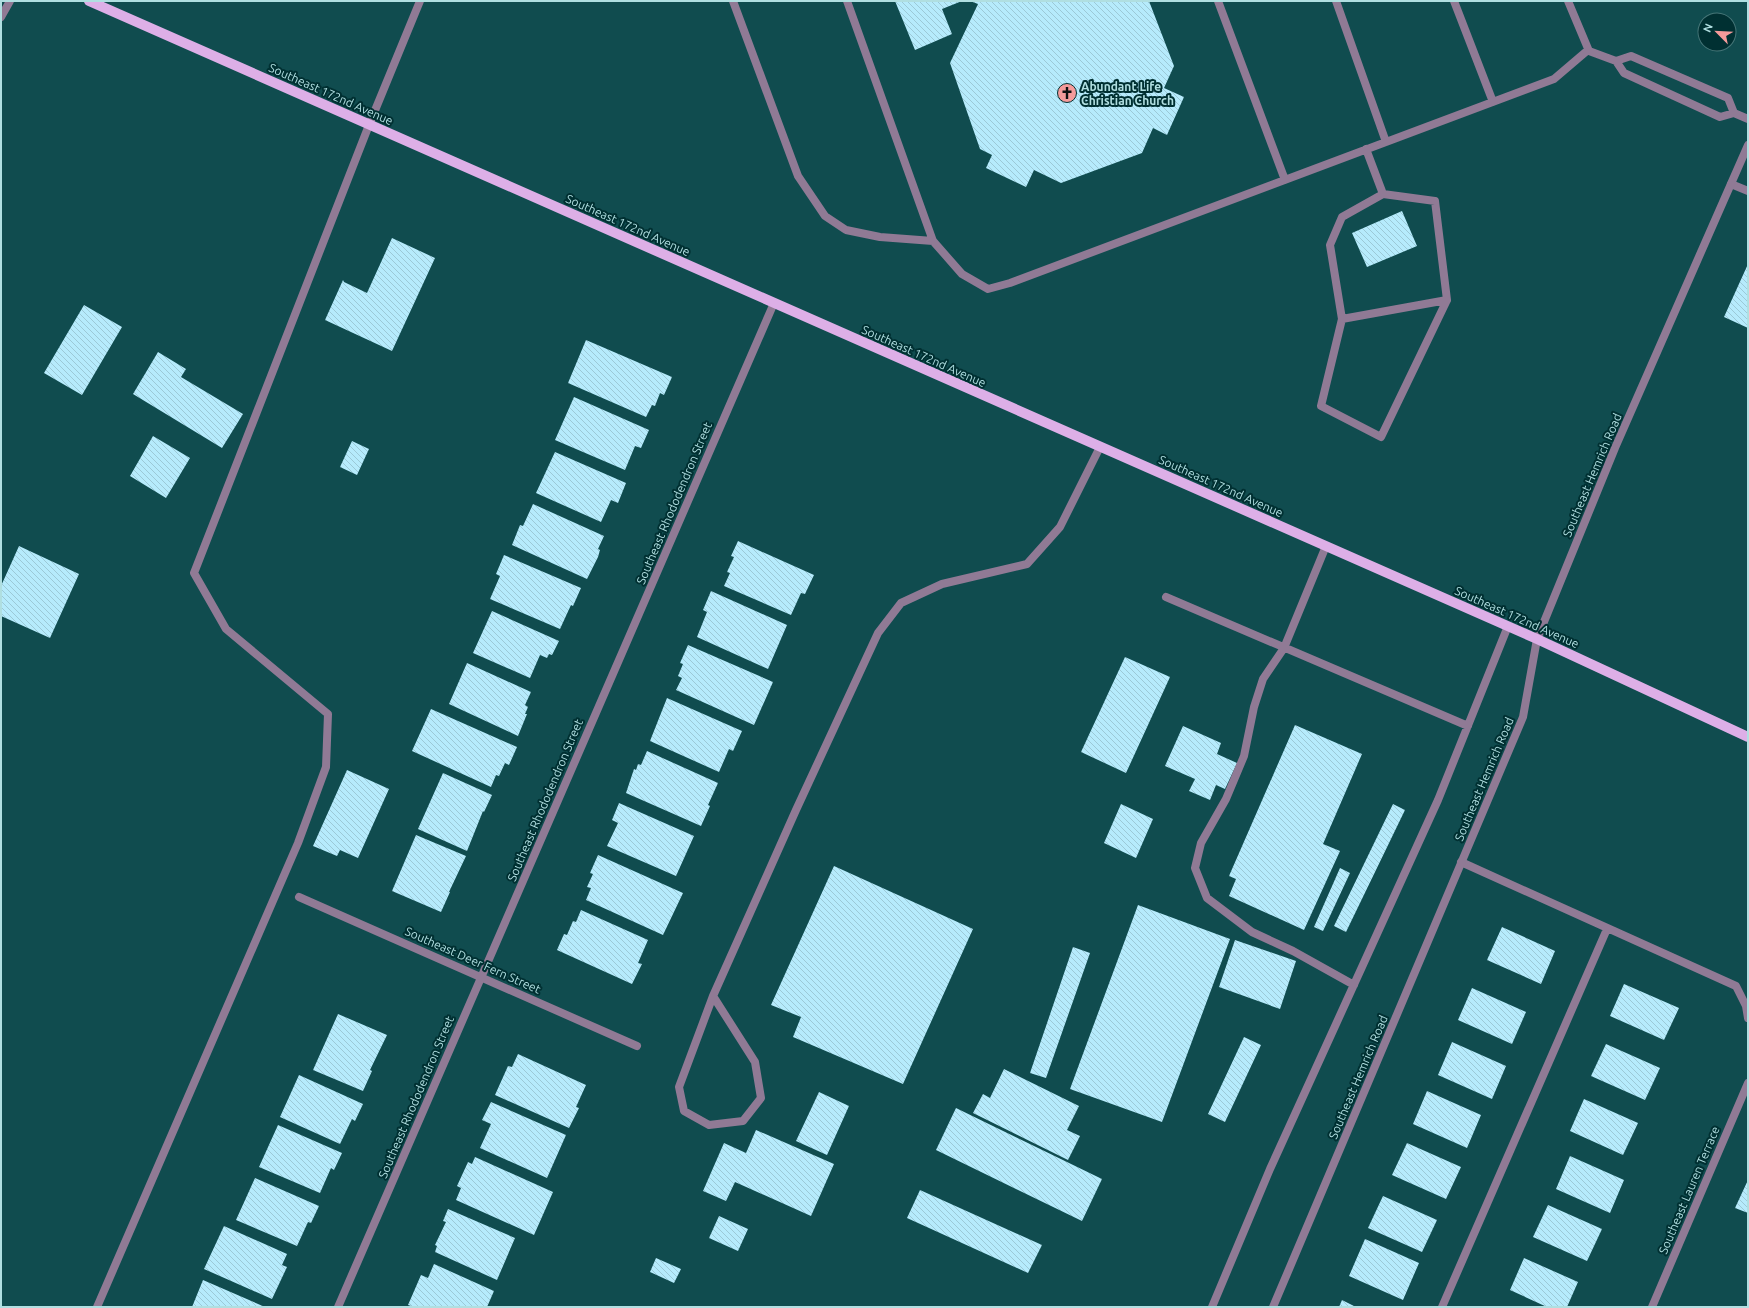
<svg xmlns="http://www.w3.org/2000/svg" width="1749" height="1308" font-family="Ubuntu,sans-serif">
  <style>
    .building { fill: url(#building-back-hatch) }
    .lines { fill: none; stroke-linecap: round; stroke-linejoin: round }
    .lane { stroke: #907a95; stroke-width: 8 }
    .street { stroke: #907a95; stroke-width: 8 }
    .primary { stroke: #ddafe7; stroke-width: 10 }
    .labels { text-anchor: middle; dominant-baseline: central; stroke-width: 4; stroke-linejoin: round; paint-order: stroke }
    .poi-label { font-size: 12px; font-weight: bold; fill: #b0dfe1; stroke: #003032; text-anchor: start }
    .street-label { font-size: 12px; fill: #b0dfe1; stroke: #003032 }
  </style>
  <defs>
    <pattern id="building-back-hatch" width="6" height="6" patternUnits="userSpaceOnUse"><rect width="6" height="6" fill="#b6ebfc"/><path d="M-1 5l2 2M0 0l6 6M5-1l2 2" fill="none" stroke="#9cc9d7"/></pattern>
  </defs>
  <rect width="100%" height="100%" fill="#104c4f"/>
  <!-- building -->
  <path class="building" d="M895,1H962L942,9L952,34L915,50Z
    M970,1H1149L1174,66L1164,88L1184,97L1167,135L1153,128L1142,153L1061,183L1034,170L1026,187L986,168L992,155L980,149L950,63L978,4Z
    M1402,211L1417,246L1367,267L1352,233Z
    M392,238L435,258L392,351L325,320L343,280L344,282L367,293Z
    M1748,264V328L1724,317Z
    M84,305L122,327L82,395L44,373Z
    M586,340L672,377L664,395L660,393L655,406L652,405L646,417L568,383Z
    M158,352L186,369L181,377L243,414L222,448L133,394Z
    M574,397L649,430L641,448L635,446L625,470L555,440Z
    M153,436L190,458L166,498L130,476Z
    M352,441L369,449L357,475L340,467Z
    M555,452L626,483L618,503L611,500L601,522L536,493Z
    M533,504L604,536L598,549L600,550L598,557L587,579L512,545L520,525L523,526Z
    M738,541L814,575L805,594L801,593L791,615L724,586L730,573L727,572L734,557L731,556Z
    M19,546L79,574L50,638L1,616V586Z
    M504,555L581,588L573,606L571,605L560,629L490,599L500,576L496,574Z
    M711,591L787,625L768,669L697,637L707,612L703,610Z
    M492,611L559,641L552,655L549,654L547,658L540,655L530,678L473,653Z
    M688,645L773,682L754,725L676,690L682,678L678,676L683,664L680,663Z
    M1125,657L1170,677L1126,773L1081,752Z
    M467,663L531,692L525,705L528,707L525,714H527L518,736L449,704Z
    M667,698L742,731L733,751L729,749L719,772L650,741Z
    M431,709L517,747L509,765L505,763L499,776L496,775L491,787L412,751Z
    M1295,725L1362,754L1323,844L1340,851L1304,930L1229,896L1236,879L1229,876Z
    M1183,726L1221,743L1217,754L1237,763L1225,789L1216,785L1210,800L1189,791L1195,779L1165,766Z
    M647,751L718,783L708,805L710,806L701,826L626,793L634,769L636,770L638,764L641,765Z
    M347,770L389,789L358,858L340,850L337,856L313,846Z
    M443,773L492,795L484,812L483,811L467,851L418,829Z
    M619,803L694,836L676,876L607,846L618,823L612,820Z
    M1121,804L1153,819L1136,858L1104,843Z
    M1393,804L1405,810L1346,932L1334,926Z
    M416,835L466,856L449,892H450L441,912L392,891Z
    M598,855L683,893L663,935L586,900L591,888L587,887L593,874L590,873Z
    M834,866L973,929L903,1084L793,1037L801,1017L771,1005Z
    M1340,868L1350,873L1323,931L1314,927Z
    M1138,905L1230,939L1162,1122L1070,1089Z
    M581,910L648,940L638,963L642,964L632,984L557,950L564,934L567,935L573,921L576,922Z
    M1502,927L1555,951L1541,984L1487,960Z
    M1235,940L1296,961L1280,1009L1219,987Z
    M1073,947L1090,953L1046,1078L1030,1073Z
    M1624,984L1679,1008L1664,1040L1610,1016Z
    M1472,988L1526,1012L1512,1044L1458,1020Z
    M338,1014L387,1035L370,1070L372,1071L363,1091L313,1070Z
    M1244,1037L1261,1045L1225,1122L1208,1114Z
    M1452,1042L1506,1066L1492,1099L1438,1075Z
    M1606,1044L1660,1068L1645,1100L1591,1076Z
    M518,1054L586,1085L576,1107L579,1108L569,1128L495,1095L508,1066L512,1067Z
    M1004,1069L1079,1106L1067,1130L1080,1136L1068,1160L973,1113L983,1094L990,1098Z
    M299,1075L363,1104L355,1121L352,1119L340,1144L280,1117Z
    M1427,1091L1481,1115L1467,1148L1413,1124Z
    M819,1092L849,1106L827,1155L796,1141Z
    M1584,1099L1638,1123L1623,1155L1570,1131Z
    M491,1102L566,1135L547,1178L480,1148L491,1124L482,1120Z
    M956,1108L1102,1179L1082,1221L936,1150Z
    M278,1125L342,1153L334,1170L331,1168L320,1193L259,1167Z
    M756,1130L834,1164L811,1216L735,1182L726,1201L703,1191L724,1143L746,1153Z
    M1407,1143L1461,1167L1446,1199L1392,1175Z
    M1570,1156L1624,1180L1610,1213L1556,1189Z
    M475,1157L553,1192L534,1235L456,1200L461,1188L457,1186L468,1162L472,1164Z
    M255,1178L319,1206L311,1223L308,1222L297,1246L236,1220Z
    M1748,1180V1213L1735,1208Z
    M920,1190L1042,1245L1028,1273L907,1218Z
    M1383,1196L1437,1220L1422,1252L1368,1228Z
    M1548,1205L1602,1229L1587,1261L1533,1237Z
    M448,1209L515,1238L497,1280L435,1252L437,1246L435,1245L446,1222L443,1221Z
    M719,1216L748,1229L738,1251L709,1238Z
    M224,1226L287,1254L282,1265L287,1267L272,1299L204,1269Z
    M1365,1239L1419,1263L1403,1300L1349,1276Z
    M656,1258L681,1269L674,1283L650,1272Z
    M1524,1258L1578,1282L1567,1307H1547L1510,1290Z
    M434,1264L494,1291L487,1307H414L408,1305L421,1275L428,1278Z
    M203,1280L265,1307H192Z
    M1342,1300L1356,1307H1339Z"/>
  <g class="lines">
    <!-- lane -->
    <path class="lane" d="M733,1L798,176L825,216L846,230L880,237L933,241
      M847,1L933,241L962,274L988,289L1010,283L1554,79L1588,50
      M1218,1L1285,180
      M1336,1L1386,142
      M1454,1L1493,102
      M1568,1L1589,51L1616,61
      M1,17L10,1
      M1734,113L1728,98L1631,56L1616,61L1624,73L1720,117L1734,113L1748,119
      M1366,149L1383,194
      M1731,184L1748,191
      M1342,319L1447,300L1381,437L1321,406L1342,319L1330,245L1342,217L1383,194L1435,201L1447,300
      M1326,546L1284,648L1263,679L1254,707L1244,756L1226,799L1201,843L1195,868L1207,898L1252,932L1293,951L1354,985
      M1166,597L1468,726
      M1461,862L1736,986L1746,1006L1748,1018
      M713,996L755,1062L761,1098L743,1121L709,1125L684,1111L679,1087L713,996L796,810L878,633L901,603L942,584L1027,564L1060,527L1100,447
      M97,1307L298,843L326,767L328,714L226,629L194,573L369,125L420,1
      M1212,1307L1270,1169L1438,800L1508,626
      M1442,1307L1607,929"/>
    <!-- street -->
    <path class="street" d="M299,897L637,1046
      M338,1307L774,303
      M1273,1307L1523,717L1537,639L1615,448L1748,145
      M1652,1307L1748,1083"/>
    <!-- primary -->
    <path class="primary" d="M89,1L1537,639L1748,737"/>
  </g>
  <!-- icons -->
  <defs>
    <g id="church-disc" transform="scale(1)"><circle r="9.5" fill="#f59b9b" stroke="#003032"/><path d="M-1.2-6h2.4v3.5h3.3v2.4h-3.3V6h-2.4V-.1h-3.3v-2.4h3.3Z" fill="#111"/></g>
  </defs>
  <g fill-rule="evenodd">
    <use href="#church-disc" x="1067" y="93"/>
  </g>
  <g class="labels">
    <!-- poi labels -->
    <g class="poi-label">
      <text x="1081" y="86">Abundant Life<tspan x="1081" dy="14">Christian Church</tspan></text>
    </g>
    <!-- street labels -->
    <g class="street-label">
      <text transform="translate(331 94) rotate(24)">Southeast 172nd Avenue</text>
      <text transform="translate(628 225) rotate(24)">Southeast 172nd Avenue</text>
      <text transform="translate(924 356) rotate(24)">Southeast 172nd Avenue</text>
      <text transform="translate(1592 475) rotate(-67)">Southeast Hemrich Road</text>
      <text transform="translate(1221 486) rotate(24)">Southeast 172nd Avenue</text>
      <text transform="translate(674 503) rotate(-67)">Southeast Rhododendron Street</text>
      <text transform="translate(1517 617) rotate(24)">Southeast 172nd Avenue</text>
      <text transform="translate(1484 779) rotate(-67)">Southeast Hemrich Road</text>
      <text transform="translate(545 800) rotate(-67)">Southeast Rhododendron Street</text>
      <text transform="translate(473 960) rotate(24)">Southeast Deer Fern Street</text>
      <text transform="translate(1358 1077) rotate(-67)">Southeast Hemrich Road</text>
      <text transform="translate(416 1097) rotate(-67)">Southeast Rhododendron Street</text>
      <text transform="translate(1689 1190) rotate(-67)">Southeast Lauren Terrace</text>
    </g>
  </g>
  <!-- border -->
  <rect width="1749" height="1308" fill="none" stroke="#b0dfe1" stroke-width="4"/>
  <!-- north arrow -->
  <g transform="translate(1717 32) rotate(294)"><circle r="19" fill="#003032" stroke="#467678"/>
  <path d="M0-3L7 15L0 10L-7 15Z" fill="#f59b9b"/>
  <text y="-6" font-size="11" font-weight="bold" text-anchor="middle" fill="#b0dfe1">N</text>
  </g>
</svg>
